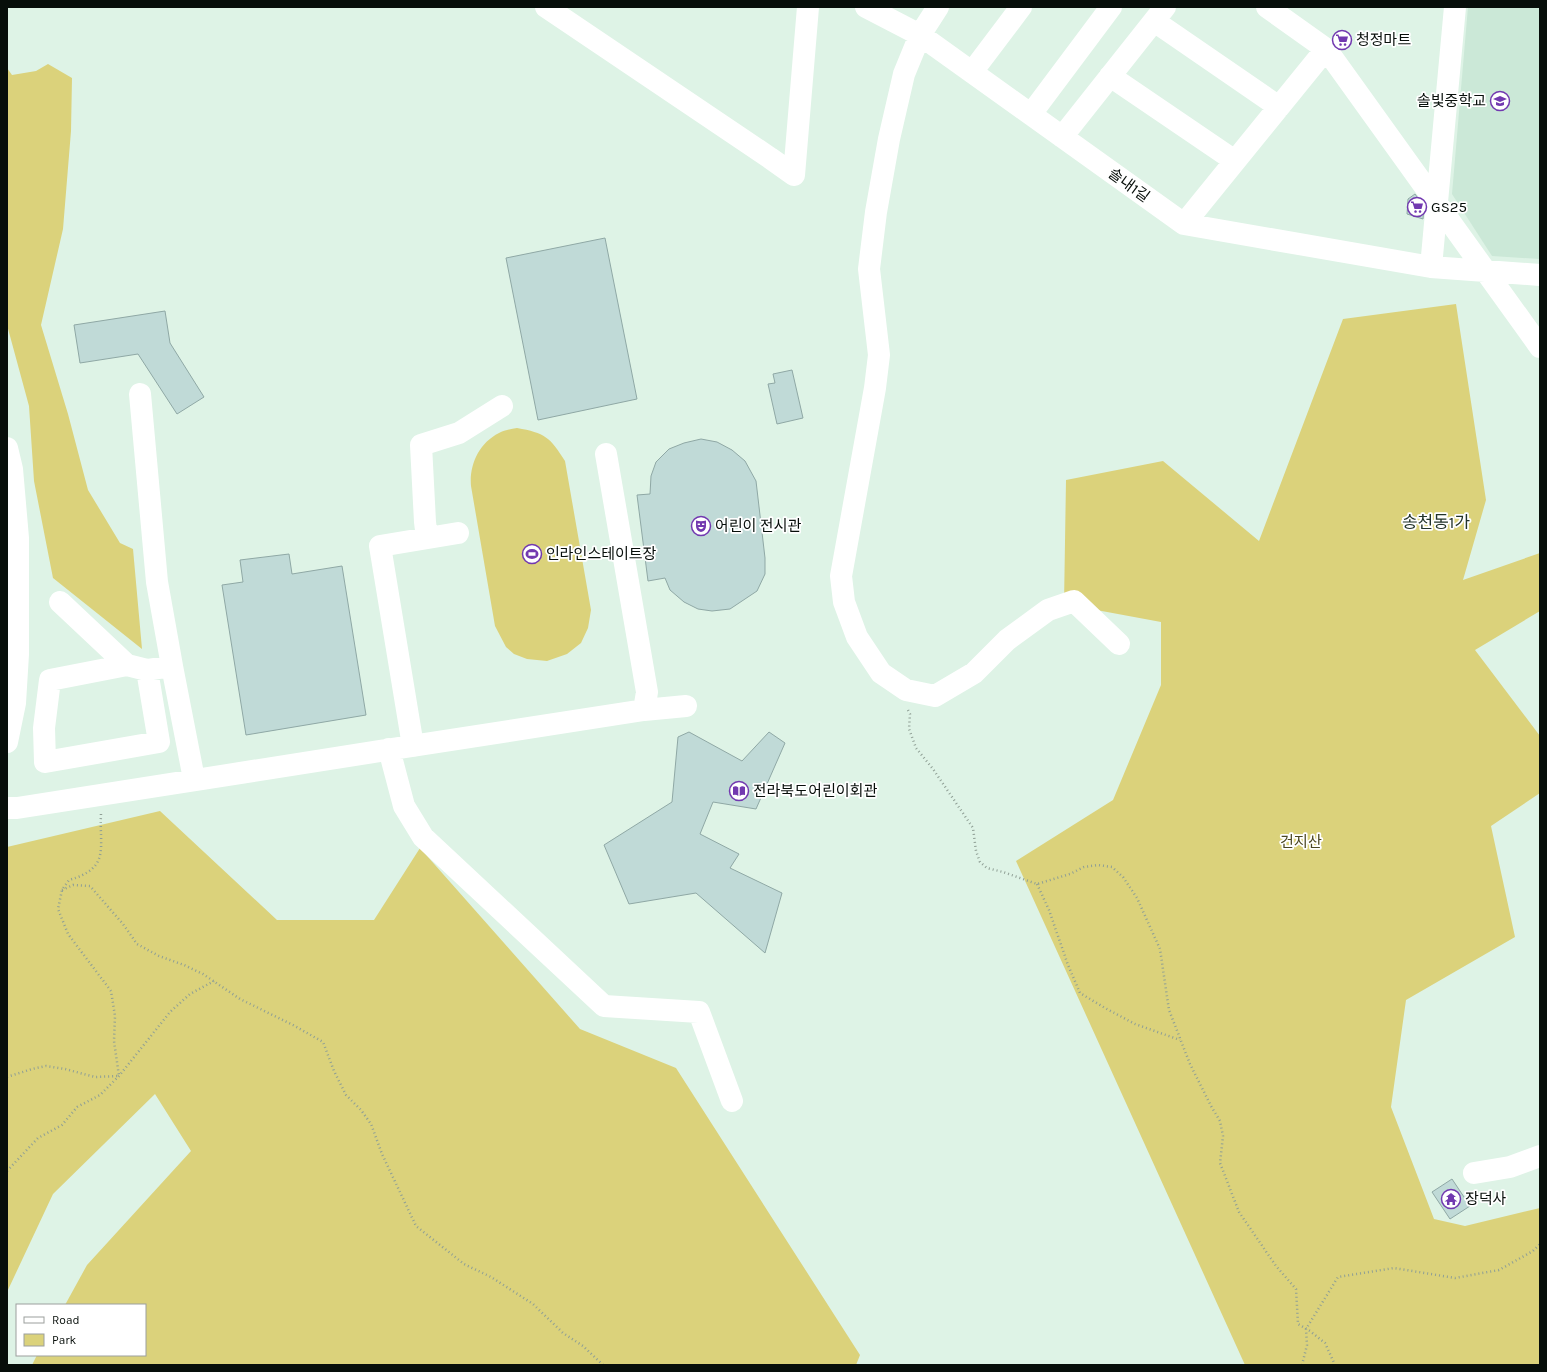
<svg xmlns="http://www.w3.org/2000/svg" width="1547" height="1372" font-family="Karla,'Noto Sans KR',sans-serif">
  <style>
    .built { fill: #cbe8d7 }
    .green { fill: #dbd27b }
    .building { fill: #c0dad7; stroke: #8fa8a5 }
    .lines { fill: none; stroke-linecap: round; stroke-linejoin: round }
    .path { stroke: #8f9f95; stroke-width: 2.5; stroke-dasharray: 1 3; stroke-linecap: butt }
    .minor { stroke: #fff; stroke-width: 22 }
    .labels { text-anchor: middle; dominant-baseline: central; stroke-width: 3.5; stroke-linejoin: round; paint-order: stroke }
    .poi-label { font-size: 15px; fill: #070e0a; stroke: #fff; text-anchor: start }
    .street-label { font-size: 15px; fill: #070e0a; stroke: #fff }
    .park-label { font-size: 15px; fill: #4a4621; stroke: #fff }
    .quarter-label { font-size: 17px; fill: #213229; stroke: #fff }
  </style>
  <rect width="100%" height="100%" fill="#def3e6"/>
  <!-- built -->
  <path class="built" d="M1468,7H1540V259L1492,256L1452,194Z"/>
  <!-- green -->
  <path class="green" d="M48,64L72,78L71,131L63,229L41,325L68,414L88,490L120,543L133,549L142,649L53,578L34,481L29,406L7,325V68L12,75L36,71Z
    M1456,304L1486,500L1463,580L1540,553V611L1475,650L1540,736V793L1491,826L1515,937L1406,1000L1391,1107L1434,1219L1465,1226L1540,1208V1365H1245L1016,861L1113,800L1161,685V622L1064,604L1066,480L1163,461L1259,541L1343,319Z
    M517,428C545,433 550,437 565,461L591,610L588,628L581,643L567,654L547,661L527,659L514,654L506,647L495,626L471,486C469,465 479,443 499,433C504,430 511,429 517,428Z
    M160,811L277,920H374L420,848L580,1029L676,1068L860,1355L856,1365H32L37,1355H145V1305H65L87,1265L191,1151L155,1094L53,1194L7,1292V847Z"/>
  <!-- building -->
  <path class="building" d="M1415,194L1424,207L1423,219L1407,214L1408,199Z
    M605,238L637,399L538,420L506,258Z
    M165,311L170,343L204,397L177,414L138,354L80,363L74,325Z
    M792,370L803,418L777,424L768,384L775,383L773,374Z
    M701,439L717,442L732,450L745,461L756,481L765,558V574L757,591L730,609L712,611L698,609L684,602L670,590L665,578L648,581L637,495L650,494L651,476L656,462L669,449L684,443Z
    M289,554L292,574L342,566L366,715L246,735L222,585L243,582L240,560Z
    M689,732L742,761L769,732L785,743L756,809L713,802L700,834L739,854L730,868L782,893L765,953L696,893L629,904L604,845L672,802L678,737Z
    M1452,1179L1470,1206L1450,1219L1432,1192Z"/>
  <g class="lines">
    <!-- path -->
    <path class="path" d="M908,710L910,714L909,729L916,748L933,769L973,828L976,851L980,862L987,868L1003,872L1037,884L1070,874L1084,867L1098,865L1112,867L1123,877L1137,898L1160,949L1169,1010L1190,1064L1211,1106L1220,1121L1223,1136L1220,1163L1239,1212L1276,1266L1296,1289L1298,1324L1310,1331L1325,1343L1335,1365
      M101,814C99,848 111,868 69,880L62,890L58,909L68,934L111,991L115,1016L114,1041L119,1076
      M1037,884L1049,910L1068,965L1080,993L1105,1008L1135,1024L1180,1040
      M62,890L73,885L90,886L123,924L137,944L159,956L184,965L203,974L240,999L293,1025L323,1042L334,1071L346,1095L361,1110L371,1124L382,1154L416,1226L464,1264L491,1277L533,1304L563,1333L583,1346L603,1365
      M7,1077L32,1069L46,1066L65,1069L95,1077L119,1076
      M7,1171L38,1138L62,1125L77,1107L100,1095L119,1076L170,1012L190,994L214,981
      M1302,1365L1307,1345L1306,1329L1338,1277L1394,1268L1455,1278L1499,1270L1533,1251L1540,1244"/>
    <!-- minor -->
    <path class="minor" d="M546,7L770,158L794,175L808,7
      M866,7L920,35L1184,224L1431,267L1540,275
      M938,7L920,35L904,74L889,139L876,212L869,269L879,355L875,388L841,576L844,602L857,637L881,673L906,690L935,696L974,673L1007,640L1048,610L1074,601L1119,644
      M1267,7L1326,49L1540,347
      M1154,21L1279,107
      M972,72L1021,7
      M1110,76L1235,161
      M1031,114L1111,7
      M1062,137L1165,7
      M1184,224L1326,49
      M1431,267L1455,7
      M140,394L157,582L172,666
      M7,448L12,469L18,538V654L15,703L7,742
      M606,454L647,692L644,710L686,706
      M427,538L425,522L421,445L459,433L502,406
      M60,602L127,665
      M147,670L159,742L45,762L44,728L50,680L127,665L147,670L172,666L194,779
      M413,746L380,546L458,533
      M389,749L404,806L423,837L604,1006L699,1012L732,1101
      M7,808H17C226,774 435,743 644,710
      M1474,1173L1510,1167L1540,1156"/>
  </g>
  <!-- icons -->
  <defs>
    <g id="supermarket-ring" transform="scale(1)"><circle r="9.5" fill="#fff" stroke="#7239b0" stroke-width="1.5"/><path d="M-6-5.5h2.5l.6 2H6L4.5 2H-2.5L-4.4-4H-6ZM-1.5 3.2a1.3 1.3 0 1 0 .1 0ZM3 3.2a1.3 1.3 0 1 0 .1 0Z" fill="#7239b0"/></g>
    <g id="school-ring" transform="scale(1)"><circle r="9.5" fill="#fff" stroke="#7239b0" stroke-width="1.5"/><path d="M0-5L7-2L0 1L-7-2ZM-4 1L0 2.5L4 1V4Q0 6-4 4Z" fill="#7239b0"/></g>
    <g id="theatre-ring" transform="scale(1)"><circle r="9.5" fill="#fff" stroke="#7239b0" stroke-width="1.5"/><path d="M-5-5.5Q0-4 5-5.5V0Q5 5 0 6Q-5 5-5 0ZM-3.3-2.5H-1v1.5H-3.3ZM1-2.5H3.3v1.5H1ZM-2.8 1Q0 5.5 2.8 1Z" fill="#7239b0"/></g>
    <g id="stadium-ring" transform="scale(1)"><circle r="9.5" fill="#fff" stroke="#7239b0" stroke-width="1.5"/><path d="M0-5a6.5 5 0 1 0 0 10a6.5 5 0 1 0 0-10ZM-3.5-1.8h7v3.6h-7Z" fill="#7239b0"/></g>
    <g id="library-ring" transform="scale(1)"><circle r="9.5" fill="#fff" stroke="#7239b0" stroke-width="1.5"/><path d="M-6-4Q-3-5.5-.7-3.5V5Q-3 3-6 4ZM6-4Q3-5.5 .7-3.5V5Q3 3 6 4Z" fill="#7239b0"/></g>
    <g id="temple-ring" transform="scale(1)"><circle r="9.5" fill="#fff" stroke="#7239b0" stroke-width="1.5"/><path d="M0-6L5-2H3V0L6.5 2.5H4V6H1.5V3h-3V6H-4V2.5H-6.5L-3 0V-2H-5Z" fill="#7239b0"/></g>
  </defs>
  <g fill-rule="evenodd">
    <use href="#supermarket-ring" x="1342" y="40"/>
    <use href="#school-ring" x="1500" y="101"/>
    <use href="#supermarket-ring" x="1417" y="207"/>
    <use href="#theatre-ring" x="701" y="526"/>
    <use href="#stadium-ring" x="532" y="554"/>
    <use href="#library-ring" x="739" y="791"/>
    <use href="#temple-ring" x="1451" y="1199"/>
  </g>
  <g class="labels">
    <!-- poi labels -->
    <g class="poi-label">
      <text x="1356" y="40">청정마트</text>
      <text x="1486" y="101" text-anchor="end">솔빛중학교</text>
      <text x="1431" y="207">GS25</text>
      <text x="715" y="526">어린이 전시관</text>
      <text x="546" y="554">인라인스테이트장</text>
      <text x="753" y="791">전라북도어린이회관</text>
      <text x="1465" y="1199">장덕사</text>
    </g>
    <!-- street labels -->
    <g class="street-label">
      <text transform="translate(1129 185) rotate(36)">솔내1길</text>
    </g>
    <!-- park labels -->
    <g class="park-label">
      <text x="1301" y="842">건지산</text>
    </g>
    <!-- quarter labels -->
    <g class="quarter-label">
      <text x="1436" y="522">송천동1가</text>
    </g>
  </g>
  <!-- border -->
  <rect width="1547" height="1372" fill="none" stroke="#070e0a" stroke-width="16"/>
  <!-- legend -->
  <rect x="16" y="1304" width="130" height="52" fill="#ffffff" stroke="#9c9f9d"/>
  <rect x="24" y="1317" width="20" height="6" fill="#ffffff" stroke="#9c9f9d"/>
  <text x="52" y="1324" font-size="12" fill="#070e0a">Road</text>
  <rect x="24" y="1334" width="20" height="12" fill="#dbd27b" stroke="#9c9f9d"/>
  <text x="52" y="1344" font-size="12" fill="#070e0a">Park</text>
</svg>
